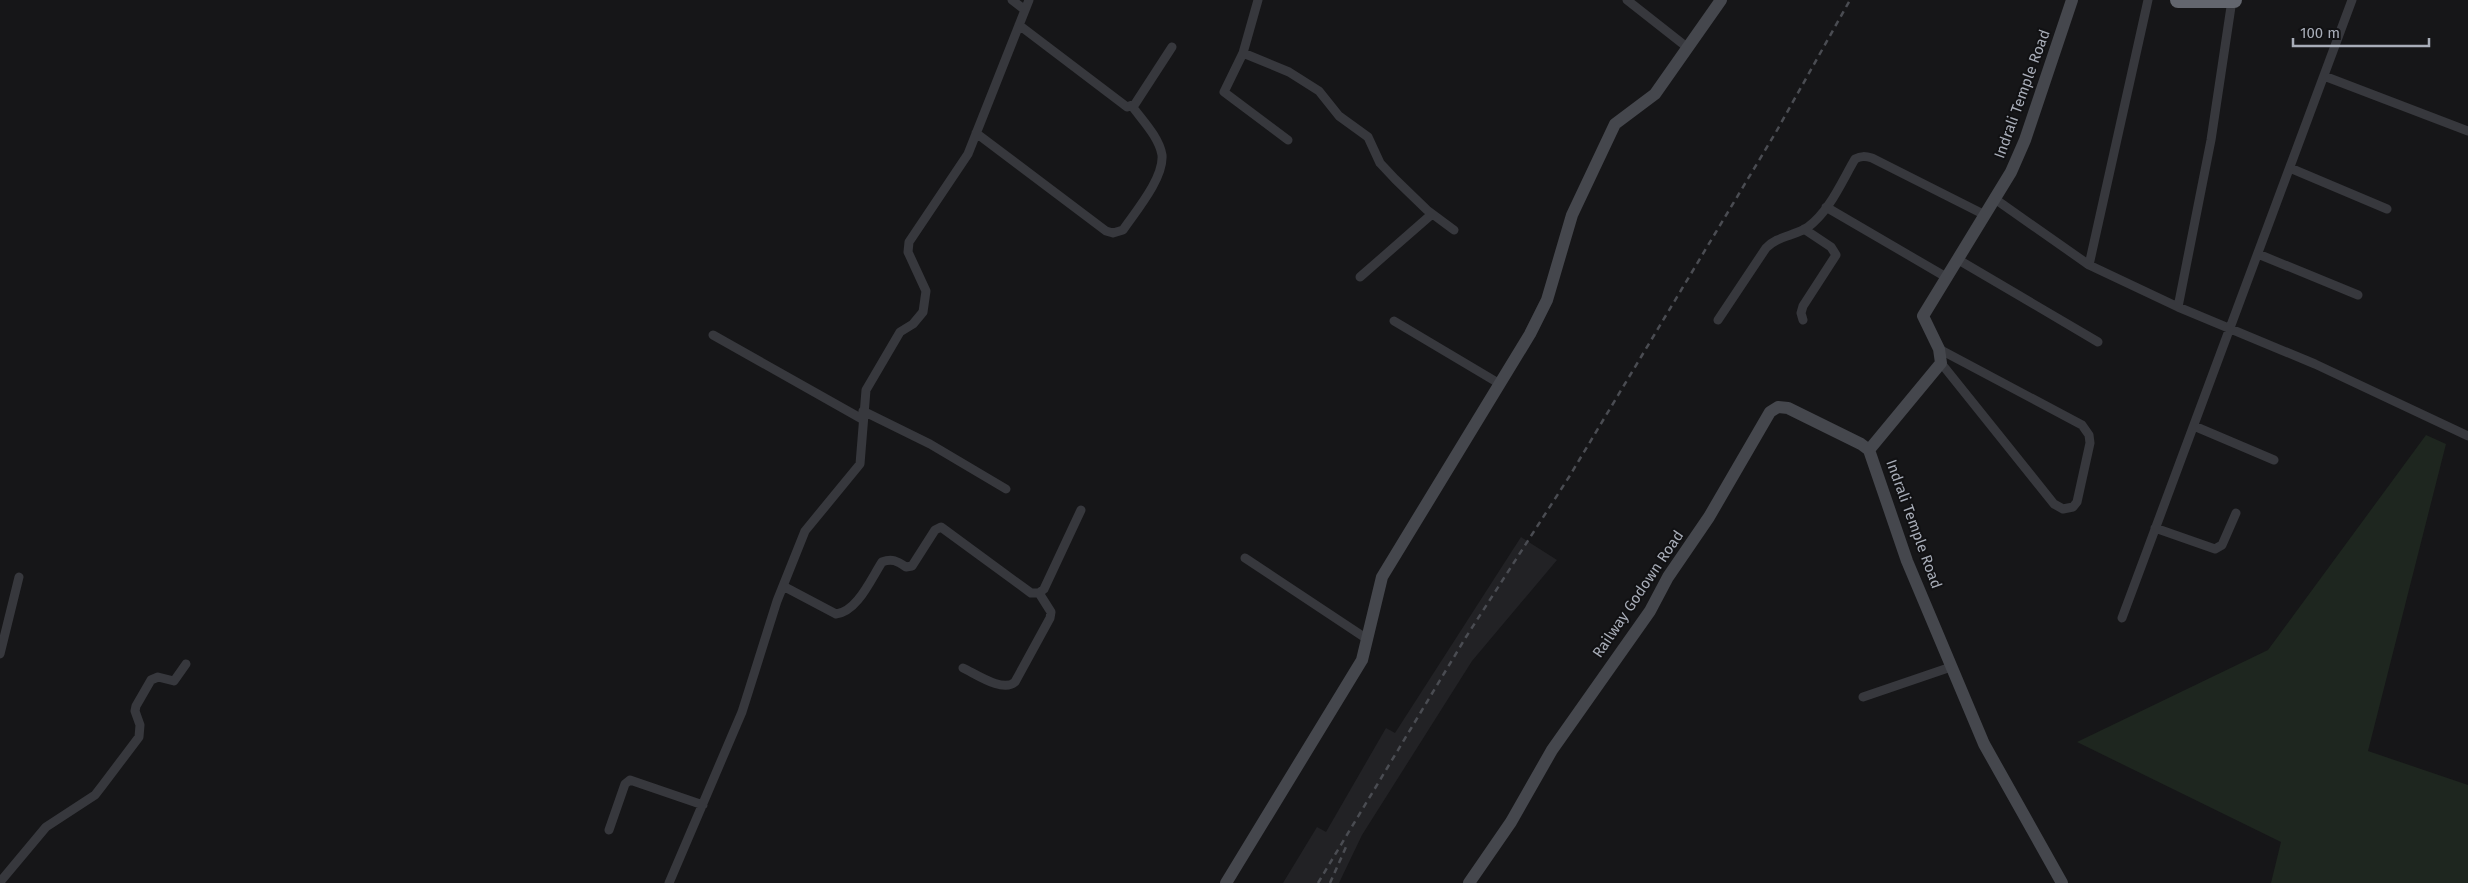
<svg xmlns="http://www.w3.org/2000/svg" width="2468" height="883" font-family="'Fira Sans',sans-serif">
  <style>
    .built { fill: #222225 }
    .green { fill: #1e261f }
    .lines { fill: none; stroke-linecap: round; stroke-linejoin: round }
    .street { stroke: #37383d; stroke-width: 9 }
    .secondary { stroke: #45474d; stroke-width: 12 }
    .highway { stroke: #63666e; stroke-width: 16 }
    .rail { stroke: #4a4c52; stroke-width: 2.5; stroke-dasharray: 6 5; stroke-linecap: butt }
    .labels { text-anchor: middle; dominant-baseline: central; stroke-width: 4; stroke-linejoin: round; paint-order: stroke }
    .street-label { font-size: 15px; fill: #a8adb8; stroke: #111113 }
  </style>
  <rect width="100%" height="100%" fill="#161618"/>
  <!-- built -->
  <path class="built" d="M1521,537L1557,560L1472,661L1362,835L1339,883H1283L1317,827L1326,832L1386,728L1395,733Z"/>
  <!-- green -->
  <path class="green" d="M2426,435L2446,444L2368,751L2468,785V883H2271L2281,842L2077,742L2268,650Z"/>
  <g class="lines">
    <!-- street -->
    <path class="street" d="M1012,0L1025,10
      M1258,0L1243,53L1224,92L1288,140
      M1627,0L1688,48
      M1019,25L1127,107L1135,104L1172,47
      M1243,53L1289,72L1319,91L1339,116L1368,137L1380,163L1395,179L1427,210L1454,230
      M2324,76L2468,131
      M976,133L1106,231L1113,233L1123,230C1136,211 1164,178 1162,155C1159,137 1142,120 1132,106
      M2290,168L2387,209
      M1995,199L2089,265L2178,307L2315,364L2468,436
      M1826,207L1946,277
      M2258,254L2358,295
      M1957,259L2098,342
      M2089,265L2148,0
      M1360,277L1432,214
      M2178,307L2211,140L2232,0
      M1718,320L1766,248C1777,236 1795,236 1808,227C1829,212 1842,181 1855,159C1861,156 1865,156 1872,158L1985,215
      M1803,320L1801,313L1803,306L1836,255L1831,247L1804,229
      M1394,321L1500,384
      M713,335L862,419
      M1939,349L2082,425L2089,435L2090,443L2077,502L2073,507L2063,509L2054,504L1941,363
      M863,411L930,444L1006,489
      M2194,426L2274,460
      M2155,528L2215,549L2222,545L2236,513
      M1245,558L1367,639
      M783,586L836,614C857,612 871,579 882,562C892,558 897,561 906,567L912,566L935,530L941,527L1031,593H1039L1044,589L1081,510
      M2122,618L2352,0
      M0,654L19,577
      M963,668C976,674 1003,693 1015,682L1050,618L1051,612L1039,593
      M1863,697L1951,667
      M609,830L625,784L630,780L703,805
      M0,882L46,827L95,795L102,786L139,737L140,725L135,711L136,706L151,680L158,677L174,681L186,664
      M669,883L742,712L777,601L805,531L860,464L866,390L900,332L913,324L923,312L926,291L908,252L909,242L968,154L1029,0"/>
    <!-- secondary -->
    <path class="secondary" d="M1869,450L1941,363L1939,349L1923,316L2011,172L2025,140L2072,0
      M1226,883L1362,660L1382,577L1530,334L1547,300L1572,215L1615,124L1655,94L1721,0
      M1469,883L1511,822L1552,750L1650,611L1668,577L1709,517L1770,412L1778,407L1788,408L1861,444L1869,450L1907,561L1984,744L2062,883"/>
    <!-- highway -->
    <path class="highway" d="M2178,0H2234"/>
    <!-- rail -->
    <path class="rail" d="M1318,883L1466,637L1569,477L1776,132L1850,0
      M1330,883L1346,847"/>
  </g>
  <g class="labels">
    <!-- street labels -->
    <g class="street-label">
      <text transform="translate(2022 94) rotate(-70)">Indrali Temple Road</text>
      <text transform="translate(1914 524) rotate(70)">Indrali Temple Road</text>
      <text transform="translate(1638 594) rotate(-56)">Railway Godown Road</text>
    </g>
  </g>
  <!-- scale -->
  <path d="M2293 38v8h136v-8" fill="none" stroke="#a8adb8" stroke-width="2.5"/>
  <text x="2300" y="38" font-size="15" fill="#a8adb8" stroke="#111113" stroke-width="4" paint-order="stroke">100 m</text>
</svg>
